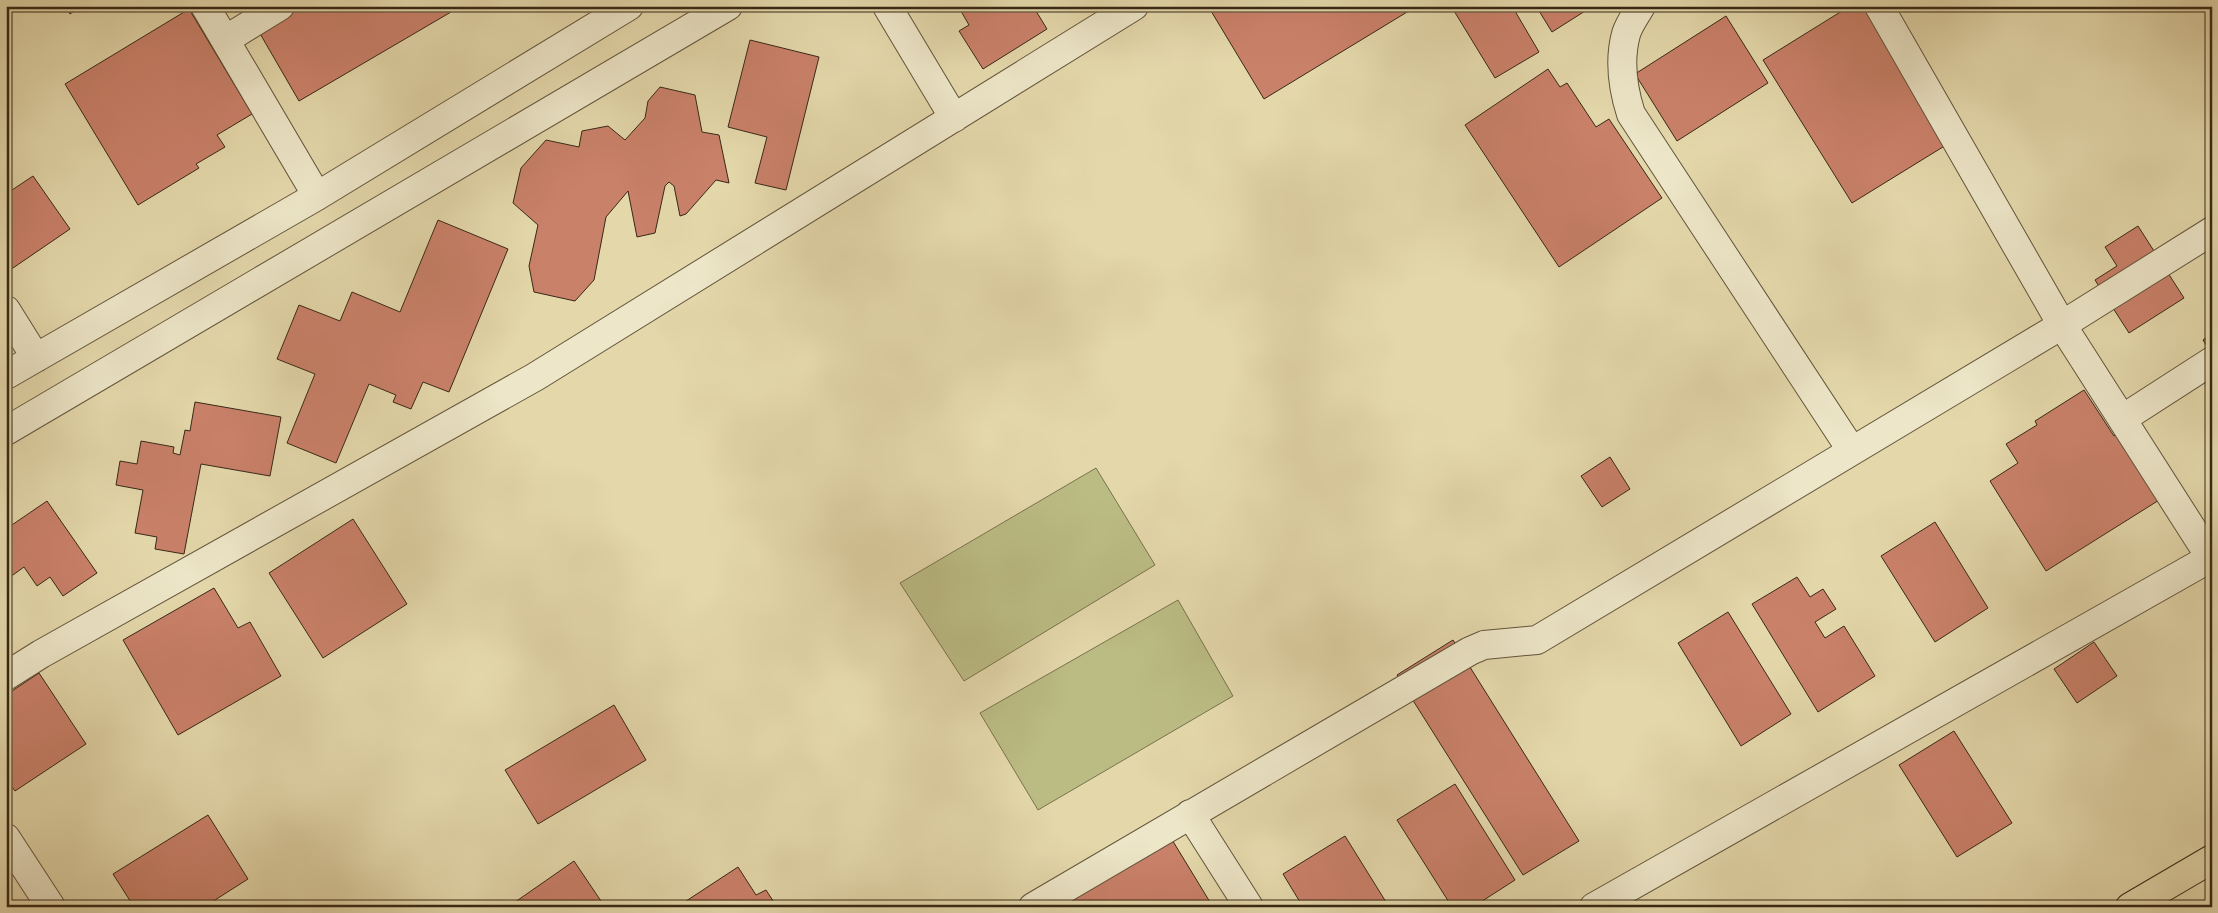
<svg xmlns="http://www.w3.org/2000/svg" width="2218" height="913" font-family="Alegreya,serif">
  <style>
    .green { fill: #bbbc84; stroke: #79724d }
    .building { fill: #ca816a; stroke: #372816 }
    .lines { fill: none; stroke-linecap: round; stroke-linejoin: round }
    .minor-casing { stroke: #62543b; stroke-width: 30 }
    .major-casing { stroke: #372816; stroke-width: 30 }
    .minor { stroke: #ede6c8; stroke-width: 28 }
    .major { stroke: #e4d8ab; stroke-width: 28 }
  </style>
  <rect width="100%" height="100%" fill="#e4d8ab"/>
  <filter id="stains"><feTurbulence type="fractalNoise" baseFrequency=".004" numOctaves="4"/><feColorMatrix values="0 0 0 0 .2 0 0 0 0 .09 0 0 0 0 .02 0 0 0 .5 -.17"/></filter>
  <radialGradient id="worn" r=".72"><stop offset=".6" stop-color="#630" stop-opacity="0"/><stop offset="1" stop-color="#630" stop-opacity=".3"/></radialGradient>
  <!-- green -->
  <path class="green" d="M1096,468L1155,565L964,681L900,583Z
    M1178,600L1233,696L1038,810L980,713Z"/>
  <!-- building -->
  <path class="building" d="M65,6H81L70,14Z
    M244,6H448L451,12L299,101Z
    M958,6H1033L1047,29L983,69L959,31L969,25Z
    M1208,6H1417L1264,99Z
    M1451,6H1512L1539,52L1495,78Z
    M1536,6H1593L1552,32Z
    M1850,6H1866L1951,142L1852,203L1763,60Z
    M189,9L252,114L217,135L225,147L196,164L199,168L138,205L65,84Z
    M1726,16L1768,83L1677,141L1635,74Z
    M750,40L819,57L786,190L755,183L767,137L728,127Z
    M1548,69L1560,87L1567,83L1596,127L1609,119L1662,198L1559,267L1465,125Z
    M660,87L695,95L702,132L719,135L729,183L716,180L686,214L680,216L674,186L669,182L665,186L655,233L637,237L628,191L606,217L594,280L575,301L534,292L529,266L538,225L513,203L521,168L546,140L579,147L582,131L608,126L625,140L645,118L648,101Z
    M33,176L70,229L10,270L6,264V194Z
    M438,220L508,249L449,392L423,382L411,409L393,402L396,395L369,384L336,463L287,443L315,374L277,359L299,305L340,321L352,292L400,312Z
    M2138,226L2184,298L2129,333L2095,280L2117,266L2105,247Z
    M2212,334V354L2203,340Z
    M2084,390L2114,436L2122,430L2164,497L2046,571L1990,481L2018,463L2006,444L2037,425L2035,421Z
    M195,402L281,417L270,476L201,464L184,554L155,549L157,537L135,533L143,490L116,485L120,461L137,464L141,441L174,447L173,453L180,455L185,430L190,431Z
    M1610,457L1630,489L1602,507L1581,476Z
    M47,501L97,573L63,596L50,577L37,586L24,567L6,580V529Z
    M353,519L407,604L323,658L269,573Z
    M1935,522L1988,608L1935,642L1881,556Z
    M1797,577L1810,597L1823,589L1836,609L1815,622L1825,638L1844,626L1875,676L1818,712L1752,604Z
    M214,588L238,628L250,622L281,676L178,735L123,640Z
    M1728,612L1791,714L1741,746L1678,643Z
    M1453,640L1579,841L1523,875L1397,675Z
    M2094,642L2117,676L2077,703L2054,669Z
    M39,673L86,744L15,791L6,779V695Z
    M614,705L646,760L538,824L505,770Z
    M1954,731L2012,823L1957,857L1899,765Z
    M1455,784L1515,880L1473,907H1452L1397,820Z
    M208,815L248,879L204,907H134L113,874Z
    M1160,820L1213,907H1066L1053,886Z
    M1345,836L1386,902L1377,907H1303L1283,874Z
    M574,861L605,907H508Z
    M738,867L756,895L766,890L777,907H677Z"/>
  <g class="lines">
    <!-- minor casing -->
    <g class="minor-casing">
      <path id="minor" d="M205,6L317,196
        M887,6L954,118
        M1641,6C1636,15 1629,24 1626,34C1619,60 1623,89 1631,114L1852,451
        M1879,6L2062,325L2212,560
        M225,40L280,6
        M6,310L36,358
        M6,375L317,196L629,6
        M2122,419L2212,361
        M6,431L728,6
        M6,676L41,654L535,377L1134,6
        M1190,814L1249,907
        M6,838L51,907
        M1033,907L1470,651L1484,645L1537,640L2062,325L2212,231
        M1594,907L2212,557"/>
    </g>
    <!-- major casing -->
    <g class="major-casing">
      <path id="major" d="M2130,907L2212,859"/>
    </g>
    <!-- minor -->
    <use href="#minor" class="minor"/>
    <!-- major -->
    <use href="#major" class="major"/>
  </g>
  <!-- margin -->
  <rect width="2218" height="913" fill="none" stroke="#e4d8ab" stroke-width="25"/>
  <rect x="8" y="8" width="2203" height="898" fill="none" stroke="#372816" stroke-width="2.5"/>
  <rect x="12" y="12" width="2193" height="888" fill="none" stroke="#372816"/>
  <rect width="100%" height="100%" filter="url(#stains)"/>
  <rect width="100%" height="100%" fill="url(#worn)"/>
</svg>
